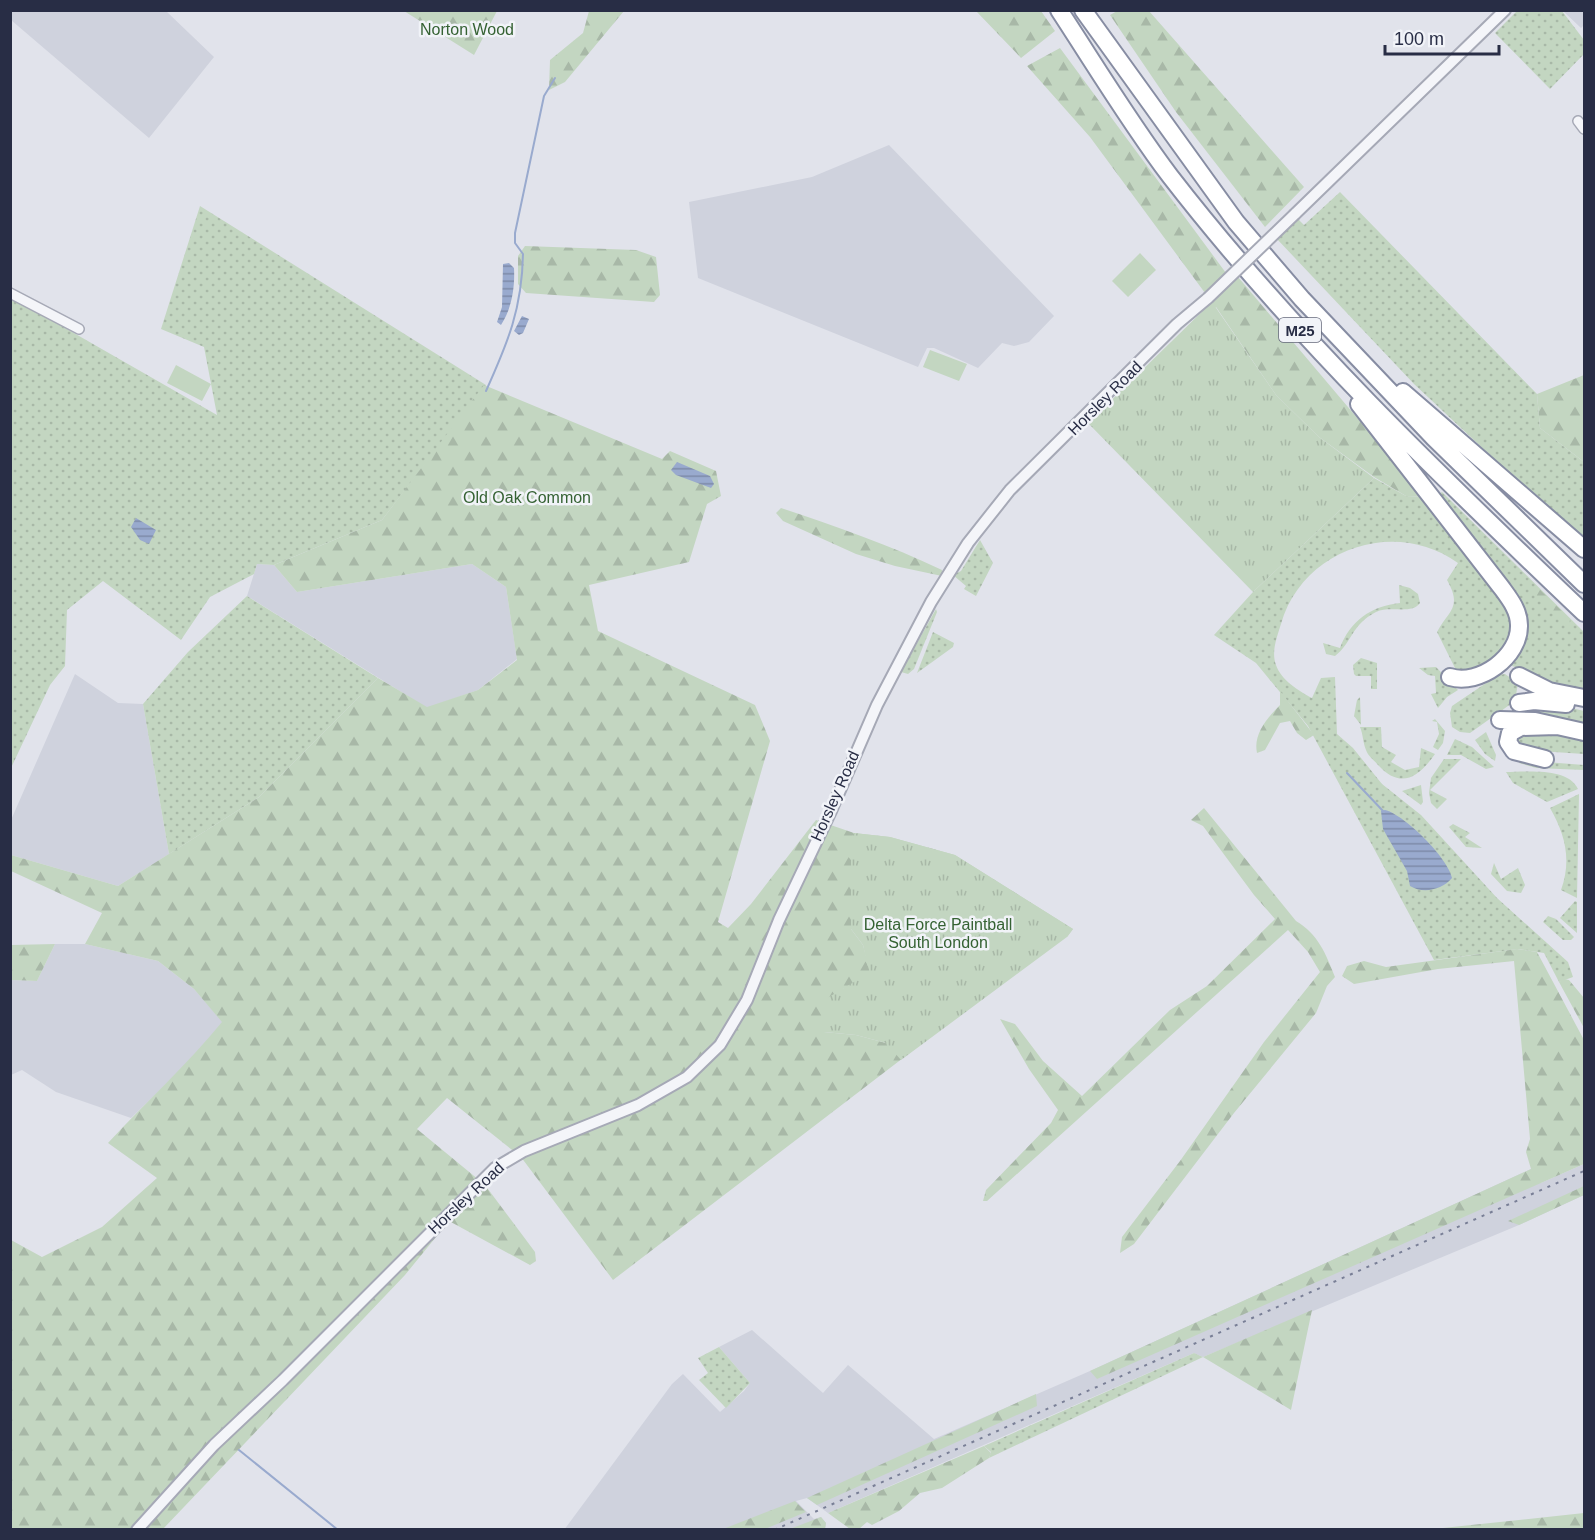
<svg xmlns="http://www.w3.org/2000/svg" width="1595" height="1540" font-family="Arial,sans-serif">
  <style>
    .built { fill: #cfd2dd }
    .grass { fill: url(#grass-dots) }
    .forest { fill: url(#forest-firs); fill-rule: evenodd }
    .park { fill: url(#park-tufts) }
    .pitch { fill: #c3d6c1 }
    .water { fill: url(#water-rules) }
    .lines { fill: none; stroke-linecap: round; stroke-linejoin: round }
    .stream { stroke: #99aace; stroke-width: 2 }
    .minor-casing { stroke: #a6a9b6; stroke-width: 12 }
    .tertiary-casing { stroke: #a6a9b6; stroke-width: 14 }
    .motorway-casing { stroke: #878da3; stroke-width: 20 }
    .minor { stroke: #f4f5f9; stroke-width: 9 }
    .tertiary { stroke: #f4f5f9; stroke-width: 10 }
    .motorway { stroke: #fff; stroke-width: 16 }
    .rail { stroke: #797f96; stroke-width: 2; stroke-dasharray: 3 6; stroke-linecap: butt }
    .tertiary-bridge-casing { stroke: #a6a9b6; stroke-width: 14; stroke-linecap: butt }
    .tertiary-bridge { stroke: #f4f5f9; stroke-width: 10 }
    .labels { text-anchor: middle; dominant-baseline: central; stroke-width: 5; stroke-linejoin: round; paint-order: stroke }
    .shield { fill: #f1f3f8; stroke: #64687b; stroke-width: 1.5 }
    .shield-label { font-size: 15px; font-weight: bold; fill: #282d45 }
    .park-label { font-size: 16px; fill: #356233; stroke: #f1f3f8 }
    .street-label { font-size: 16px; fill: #282d45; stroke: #f1f3f8 }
  </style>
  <defs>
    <pattern id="grass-dots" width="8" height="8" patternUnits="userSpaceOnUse" patternTransform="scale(1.5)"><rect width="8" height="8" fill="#c3d6c1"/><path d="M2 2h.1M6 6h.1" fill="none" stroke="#a8b8a7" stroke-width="1.8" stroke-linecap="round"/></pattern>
    <pattern id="forest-firs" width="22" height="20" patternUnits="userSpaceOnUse" patternTransform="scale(1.5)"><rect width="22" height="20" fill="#c3d6c1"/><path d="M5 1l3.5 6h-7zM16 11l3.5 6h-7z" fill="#a8b8a7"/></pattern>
    <pattern id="park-tufts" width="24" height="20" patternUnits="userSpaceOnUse" patternTransform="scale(1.5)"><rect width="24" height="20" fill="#c3d6c1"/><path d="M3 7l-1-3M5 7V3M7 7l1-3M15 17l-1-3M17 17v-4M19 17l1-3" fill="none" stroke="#a8b8a7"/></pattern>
    <pattern id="water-rules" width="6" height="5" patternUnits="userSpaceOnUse" patternTransform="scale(1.5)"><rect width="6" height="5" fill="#99aace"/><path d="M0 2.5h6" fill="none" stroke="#7d8ba9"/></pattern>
  </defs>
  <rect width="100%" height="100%" fill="#e1e3eb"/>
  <!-- built -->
  <path class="built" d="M11,10L166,11L214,57L149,138L11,20Z
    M1563,11H1584V25L1581,28Z
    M889,145L1054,316L1029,342L1014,346L1002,343L978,368L934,348H927L918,367L698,278L689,202L812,177Z
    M257,564L274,565L297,592L472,564L506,587L517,659L478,690L427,708L247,596Z
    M75,674L118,703L143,704L169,854L118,886L11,855V820Z
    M55,944H85L158,961L194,989L223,1022L191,1060L131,1118L56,1092L22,1070L11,1075V980L37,981Z
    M1584,1164V1195L1519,1225L1203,1357L1194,1353L828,1513L807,1498L796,1501L814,1519L821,1517L826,1523L825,1529L564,1530L672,1384L683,1374L720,1412L744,1391L750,1383L719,1347L752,1330L823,1393L848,1365L934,1439L1090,1371L1531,1169L1541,1183Z"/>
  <!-- grass -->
  <path class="grass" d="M1517,11H1562L1584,40V54L1550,89L1495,33Z
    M1340,192L1537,394L1540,428L1584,462V543L1414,384L1277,239L1298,219L1304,225Z
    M200,206L486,385L382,520L274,565L257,564L254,574L210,597L181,640L103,581L67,610L65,666L50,685L11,768V297L217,415L204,347L161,329Z
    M1374,478L1406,496L1424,497C1442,521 1507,596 1512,620C1514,632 1505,649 1496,656C1483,666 1476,671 1459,672L1455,668L1437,632C1448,611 1463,608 1447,580L1458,563C1395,517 1302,549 1281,624C1277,637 1271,652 1276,665C1281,680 1299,691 1312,698L1321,678L1335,677L1337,734L1353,748L1382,784L1421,815L1497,898L1568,962L1573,977L1559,982L1544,953L1518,949L1434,960L1308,726L1256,663L1214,635L1253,592Z
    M1435,490L1439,494L1442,492L1584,632V691L1574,693L1508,664L1524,635Z
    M980,540L993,563L976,596L964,589L966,586L953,575L961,571Z
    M1399,585L1410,588L1418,594L1420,603C1412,615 1390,605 1376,612C1351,625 1352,643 1335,656L1326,654L1323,643L1340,648C1350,621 1371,606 1400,603Z
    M247,596L378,678L259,797L169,854L143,704L188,652Z
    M936,609L937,612L914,669L908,674L901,672Z
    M933,632L954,643L953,647L917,673Z
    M1361,658L1377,663V689H1371V676H1356L1354,674L1353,665Z
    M1436,667L1458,690L1447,697L1438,708L1431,694L1436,693L1435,676L1428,675L1419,668Z
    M1505,674L1518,683L1515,701L1470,733L1460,732L1452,727L1450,713L1452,706L1498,675Z
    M1360,697L1361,725L1354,716L1357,700Z
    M1551,703L1584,711V725L1511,715L1521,707Z
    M1435,719L1445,731L1443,743L1438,750L1433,747L1439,734L1437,722L1432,721Z
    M1360,727H1381L1382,747L1396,755L1391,762L1405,770L1419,767L1421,748L1435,754C1419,777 1401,790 1378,765C1374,760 1368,756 1366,750C1363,743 1363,734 1360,727Z
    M1524,729L1584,737V754L1523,750L1514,737Z
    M1486,732L1496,755L1495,761L1485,754L1475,740Z
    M1455,739L1472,747L1494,767L1486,769L1461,755H1447Z
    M1444,759H1461L1430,790L1447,799L1437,809L1431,803L1429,793L1431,778Z
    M1520,760L1584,765V770L1536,768L1519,763Z
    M1506,772C1526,772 1568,767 1578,789L1547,802L1513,783Z
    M1421,785L1423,802L1421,805L1402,791Z
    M1579,794L1577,898L1561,890C1572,860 1565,834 1550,808Z
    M1453,824L1470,833L1465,837L1482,848L1466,847L1449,827Z
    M1494,863L1501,879L1518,868L1525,885L1521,893L1507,891L1491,874Z
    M1575,901L1577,902V933L1560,918Z
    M1548,916L1556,919L1574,937L1571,940H1563L1543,922Z
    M719,1347L750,1383L726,1408L699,1380L708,1373L698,1358Z
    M1194,1353L1203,1357L989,1458L991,1452L984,1446Z"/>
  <!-- forest -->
  <path class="forest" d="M1119,10L1149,11L1304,187L1265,227L1176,112L1110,15Z
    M404,11H497L474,55Z
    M589,11H624L565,82L549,90L550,60L583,33Z
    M976,11H1041L1055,31L1021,58Z
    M1060,48L1226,273L1205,293L1090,137L1027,66Z
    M525,246L636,250L656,257L660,295L654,302L526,293L518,284V256Z
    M1238,277L1424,497L1406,496L1374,477L1319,437L1276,395L1216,307L1149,364Z
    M1584,375V462L1540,428L1537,394Z
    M484,385L662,459L670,451L716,471L721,496L707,504L689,562L589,585L598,631L755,705L770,741L718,922L728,928L751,904L816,820L854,833L890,837L955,855L1073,929L1067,937L851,859V929L863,945L867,960L988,993L613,1280L521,1157L447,1098L417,1129L485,1185L535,1252L536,1261L530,1265L449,1221L405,1275L163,1529H11V1240L42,1257L102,1227L157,1178L108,1143C146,1102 187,1065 222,1022L194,989L158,961L85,944L102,913L11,871V855L118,886L259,797L378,678L427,707L478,690L517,660L506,587L472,564L297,592L274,565L382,520ZM844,988L886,1043L856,1035L824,1032Z
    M781,508C835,526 890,545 942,570V576L895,566L856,554L783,521L776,513Z
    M1536,586L1570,619L1569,628L1533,592Z
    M1280,691L1314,735L1306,740L1297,733L1290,721L1280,723L1265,750L1257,753C1253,734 1267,718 1280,705Z
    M1204,808L1296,921C1318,934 1326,954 1335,977L1327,986L1316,1013L1234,1113L1134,1244L1120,1253L1122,1237L1180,1161L1264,1042L1320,972L1308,952L1288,930L987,1201H983L986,1190L1051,1123L1058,1110L1029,1069L1000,1019L1015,1024L1043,1061L1082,1096L1170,1010L1207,986L1275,919L1254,895L1203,826L1191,820Z
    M55,944L37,981L11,980V945Z
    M1517,949L1537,952L1584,1040V1164L1097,1379L1090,1371L1531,1169L1526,1152L1530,1139L1514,961L1438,969L1354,984L1342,976L1347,966L1364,961L1386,967Z
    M1564,979L1569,980L1584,998V1028L1559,982Z
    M1584,1186V1195L1519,1225L1508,1221Z
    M1312,1310L1291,1410L1203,1357Z
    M1036,1394L1037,1406L817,1505L807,1498Z
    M984,1446L991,1453L989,1458L942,1488L920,1493L899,1511L872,1525L867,1522L859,1529H850L828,1513Z
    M795,1501L806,1512L765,1529H723Z
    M1584,1513V1529L1443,1528Z
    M821,1517L826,1523L825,1529H790Z"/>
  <!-- park -->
  <path class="park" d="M1212,302L1276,395L1319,437L1374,478L1253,592L1088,423Z
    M854,833L890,837L955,855L1073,929L1067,937L901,1060L886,1043L856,1035L824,1032V1000L869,973L863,945L851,929V860L844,852Z"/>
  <!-- pitch -->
  <path class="pitch" d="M1140,253L1156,270L1128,297L1112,281Z
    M930,350L967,364L959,381L923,367Z
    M176,365L211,384L202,401L167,383Z"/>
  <!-- water -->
  <path class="water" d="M509,263L514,268C515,287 512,308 501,325L497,322L502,307L503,264Z
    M522,316L529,319L523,333L519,335L514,331Z
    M677,462L710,476L714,484L711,488L676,475L671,470Z
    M136,518L156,530L149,544L140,540L131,527Z
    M1385,810C1405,815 1448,858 1452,878C1442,890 1423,894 1410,886L1407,871L1383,829L1381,811Z"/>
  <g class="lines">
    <!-- stream -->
    <path class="stream" d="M486,391C508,342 522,309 523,254L515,243V233L544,96L555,78
      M1347,773L1384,812
      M239,1450L338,1530"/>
    <!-- minor casing -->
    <g class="minor-casing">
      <path id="minor" d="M1578,121L1584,129
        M10,293L79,329"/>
    </g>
    <!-- tertiary casing -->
    <g class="tertiary-casing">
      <path id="tertiary" d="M1295,214L1505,10
        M137,1530L214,1445L283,1380L495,1168L524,1151L638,1105L687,1077L720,1045L747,1000L779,920L831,811L877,705L931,602L968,543L1010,490L1177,324L1208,298"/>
    </g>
    <!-- motorway casing -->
    <g class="motorway-casing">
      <path id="motorway" d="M1059,10C1095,65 1130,123 1170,176C1293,335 1439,475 1584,613
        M1083,10L1236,222L1302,299L1434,438L1584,584
        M1403,392L1584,549
        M1359,404L1501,587C1509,598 1519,610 1519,625C1520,657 1479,686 1450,677
        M1519,676L1549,691L1584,698
        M1519,703L1534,701L1566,704
        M1500,720L1535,721L1584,732
        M1545,759L1514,751L1508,742L1510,733L1521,727L1557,726"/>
    </g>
    <!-- minor -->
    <use href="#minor" class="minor"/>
    <!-- tertiary -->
    <use href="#tertiary" class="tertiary"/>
    <!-- motorway -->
    <use href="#motorway" class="motorway"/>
    <!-- rail -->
    <path class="rail" d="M774,1530L1584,1171"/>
    <!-- tertiary-bridge casing -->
    <g class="tertiary-bridge-casing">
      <path id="tertiary-bridge" d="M1208,298L1295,214"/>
    </g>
    <!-- tertiary-bridge -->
    <use href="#tertiary-bridge" class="tertiary-bridge"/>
  </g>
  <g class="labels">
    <!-- shield labels -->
    <rect class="shield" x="1279" y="318" width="42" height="24" rx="4.5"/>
    <g class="shield-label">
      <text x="1300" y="330">M25</text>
    </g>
    <!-- park labels -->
    <g class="park-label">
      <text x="467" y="29">Norton Wood</text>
      <text x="527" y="497">Old Oak Common</text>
      <text x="938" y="924">Delta Force Paintball<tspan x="938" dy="18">South London</tspan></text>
    </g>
    <!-- street labels -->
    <g class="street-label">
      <text transform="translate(1105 398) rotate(-45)">Horsley Road</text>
      <text transform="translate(835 796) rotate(-66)">Horsley Road</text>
      <text transform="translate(466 1198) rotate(-43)">Horsley Road</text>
    </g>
  </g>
  <!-- border -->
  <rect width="1595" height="1540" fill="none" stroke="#282d45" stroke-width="24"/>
  <!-- scale -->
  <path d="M1385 45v9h114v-9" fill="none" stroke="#282d45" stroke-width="3"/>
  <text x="1394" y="45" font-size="18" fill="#282d45" stroke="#f1f3f8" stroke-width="4.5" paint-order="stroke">100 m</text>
</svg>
